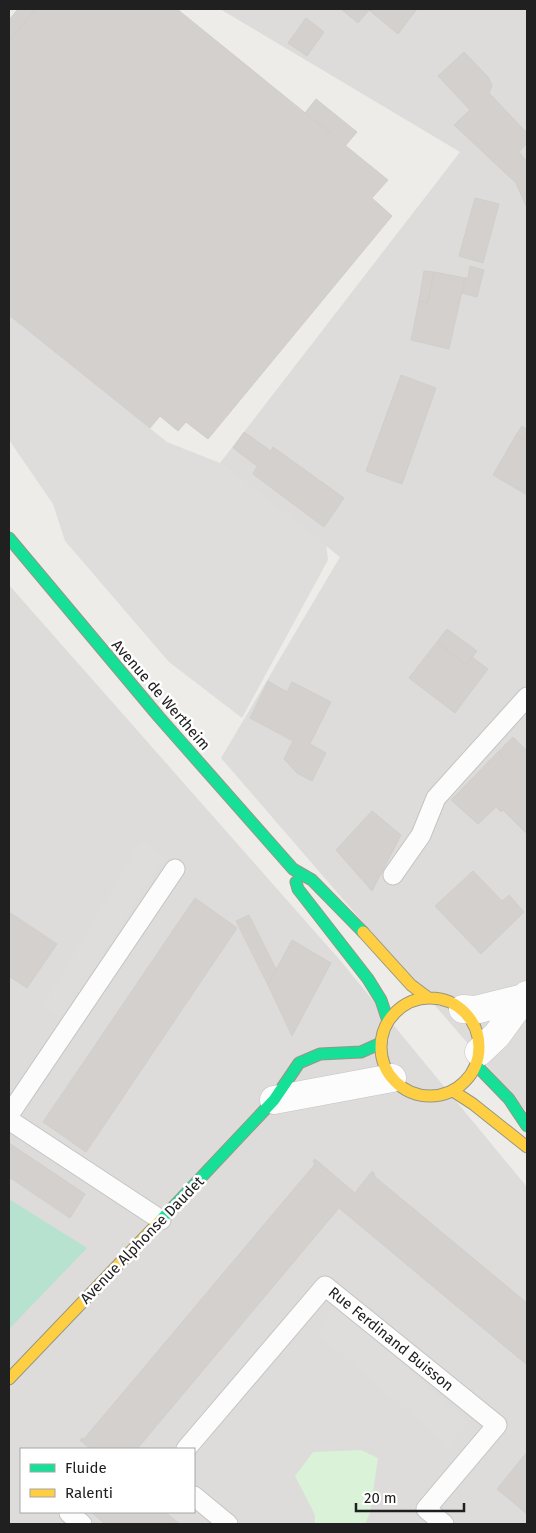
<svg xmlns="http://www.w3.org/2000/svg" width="536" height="1533" font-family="'Fira Sans',sans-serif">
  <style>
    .residential { fill: #dddcda; fill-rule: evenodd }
    .park { fill: #d9f2d8 }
    .pitch { fill: #b7e2cf }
    .parking { fill: #dedddc }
    .building { fill: #d3d0ce; stroke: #d1ceca }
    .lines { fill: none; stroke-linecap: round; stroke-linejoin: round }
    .lane-casing { stroke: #c5c4c3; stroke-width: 21 }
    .street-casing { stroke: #c5c4c3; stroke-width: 29 }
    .fast-casing { stroke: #969782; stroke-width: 13 }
    .slow-casing { stroke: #969782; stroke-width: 13 }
    .lane { stroke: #fcfcfc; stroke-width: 19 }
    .street { stroke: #fcfcfc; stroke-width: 28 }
    .fast { stroke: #16e098; stroke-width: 11 }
    .slow { stroke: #ffcf43; stroke-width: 11 }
    .labels { text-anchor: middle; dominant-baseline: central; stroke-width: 5; stroke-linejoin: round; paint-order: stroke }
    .street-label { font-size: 15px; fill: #202020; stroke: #fff }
  </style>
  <rect width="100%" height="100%" fill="#eeece9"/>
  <!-- residential -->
  <path class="residential" d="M220,9H527V1112L221,758L340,557L220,463L460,152Z
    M9,585L339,959L527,1187V1524H9ZM21,1449H194V1512H21Z"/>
  <!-- park -->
  <path class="park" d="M361,1450L378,1458L370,1513L365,1524H315V1515L295,1476L313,1452Z"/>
  <!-- pitch -->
  <path class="pitch" d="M9,1199L87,1248L9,1329Z"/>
  <!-- parking -->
  <path class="parking" d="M9,315L167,442L220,463L326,544L328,560L242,718L169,662L65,541L53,504L9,440Z
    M141,840L164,858L62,1019L44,1005Z
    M334,1304L468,1422L449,1446L318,1334Z"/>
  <!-- building -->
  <path class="building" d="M18,9H36L9,41V20Z
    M36,9H177L388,180L372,198L392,216L208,439L186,422L178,431L160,416L150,428L9,315V41Z
    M341,9H417L398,34L369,10L358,23Z
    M306,18L324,32L307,56L288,43Z
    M464,52L489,78L492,86L489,93L527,133V143L519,152L527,162V172L516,183L454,125L470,110L438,76Z
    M316,99L357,132L346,145L305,113Z
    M527,172V208L516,183Z
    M475,198L499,204L483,263L459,256Z
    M470,266L484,270L477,297L462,293L465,278H468Z
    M424,271L434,272L428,303L419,301Z
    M434,272L465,278L449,349L411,340L419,301L428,303Z
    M401,375L436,388L402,484L366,471Z
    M522,426L527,429V442L516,435Z
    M244,432L271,451L273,447L344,498L324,527L253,474L257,466L233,448Z
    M516,435L527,442V495L493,475Z
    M447,629L477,651L466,665L437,642Z
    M437,642L466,665L472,657L488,669L455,713L409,678Z
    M268,681L287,692L292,682L331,702L310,744L326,753L312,781L297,773L284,759L293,741L250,718Z
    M513,737L527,751V781L498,752Z
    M498,752L527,781V834L503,810L501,812L496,807L478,824L451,800Z
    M372,811L401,835L372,891L336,850Z
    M473,871L502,901L509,895L524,912L481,954L435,906Z
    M195,898L237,928L86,1152L43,1122Z
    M9,912L57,944L27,988L9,976Z
    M249,915L276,969L268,985L236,921Z
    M292,940L331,963L292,1036L268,985Z
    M9,1143L85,1194L70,1218L9,1177Z
    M315,1159L355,1193L372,1171L375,1174L374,1176L527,1303V1365L339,1208L137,1449H90L80,1440L82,1438L84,1439L315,1164L313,1161Z
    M527,1452V1514L497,1489Z
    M91,1512H165L180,1524H105Z"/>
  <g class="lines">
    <!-- lane casing -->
    <g class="lane-casing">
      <path id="lane" d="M393,875L421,835L436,798L527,697
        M9,1115L175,869
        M9,1120L161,1220
        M186,1449L325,1286L497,1425L426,1509L444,1524
        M194,1496L228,1524
        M69,1513L82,1524"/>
    </g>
    <!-- street casing -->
    <g class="street-casing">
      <path id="street" d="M463,1009L475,1010L524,998L527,995
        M479,1052L497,1035L524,998
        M274,1100L392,1078"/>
    </g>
    <!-- fast casing -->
    <g class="fast-casing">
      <path id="fast" d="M9,538L159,717L293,869L312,880L363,932
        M296,882L298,889L368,979L381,1000L388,1021
        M476,1065L509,1099L527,1126
        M161,1220L274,1100L299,1063L320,1054L361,1052L381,1043"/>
    </g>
    <!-- slow casing -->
    <g class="slow-casing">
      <path id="slow" d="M363,932L411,985L427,997
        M381 1047a49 49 0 1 1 98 0a49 49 0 1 1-98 0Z
        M453,1091L473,1104L527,1147
        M9,1379L161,1220"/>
    </g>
    <!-- lane -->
    <use href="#lane" class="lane"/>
    <!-- street -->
    <use href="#street" class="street"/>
    <!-- fast -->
    <use href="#fast" class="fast"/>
    <!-- slow -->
    <use href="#slow" class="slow"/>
  </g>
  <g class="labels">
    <!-- street labels -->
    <g class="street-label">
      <text transform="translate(161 695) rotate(49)">Avenue de Wertheim</text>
      <text transform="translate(142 1240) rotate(-46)">Avenue Alphonse Daudet</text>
      <text transform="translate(391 1339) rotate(39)">Rue Ferdinand Buisson</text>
    </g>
  </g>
  <!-- border -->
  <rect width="536" height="1533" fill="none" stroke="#202020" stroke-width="20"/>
  <!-- legend -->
  <rect x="20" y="1448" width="175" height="65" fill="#ffffff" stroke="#a6a6a6"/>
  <rect x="30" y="1464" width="25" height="8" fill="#16e098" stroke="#a6a6a6"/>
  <text x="65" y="1473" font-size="15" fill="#202020">Fluide</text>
  <rect x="30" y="1489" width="25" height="8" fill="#ffcf43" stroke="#a6a6a6"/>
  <text x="65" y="1498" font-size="15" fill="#202020">Ralenti</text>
  <!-- scale -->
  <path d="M356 1503v8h108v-8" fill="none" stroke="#202020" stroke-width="2.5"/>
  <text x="364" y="1503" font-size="15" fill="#202020" stroke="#ffffff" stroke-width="4" paint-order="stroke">20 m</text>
</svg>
